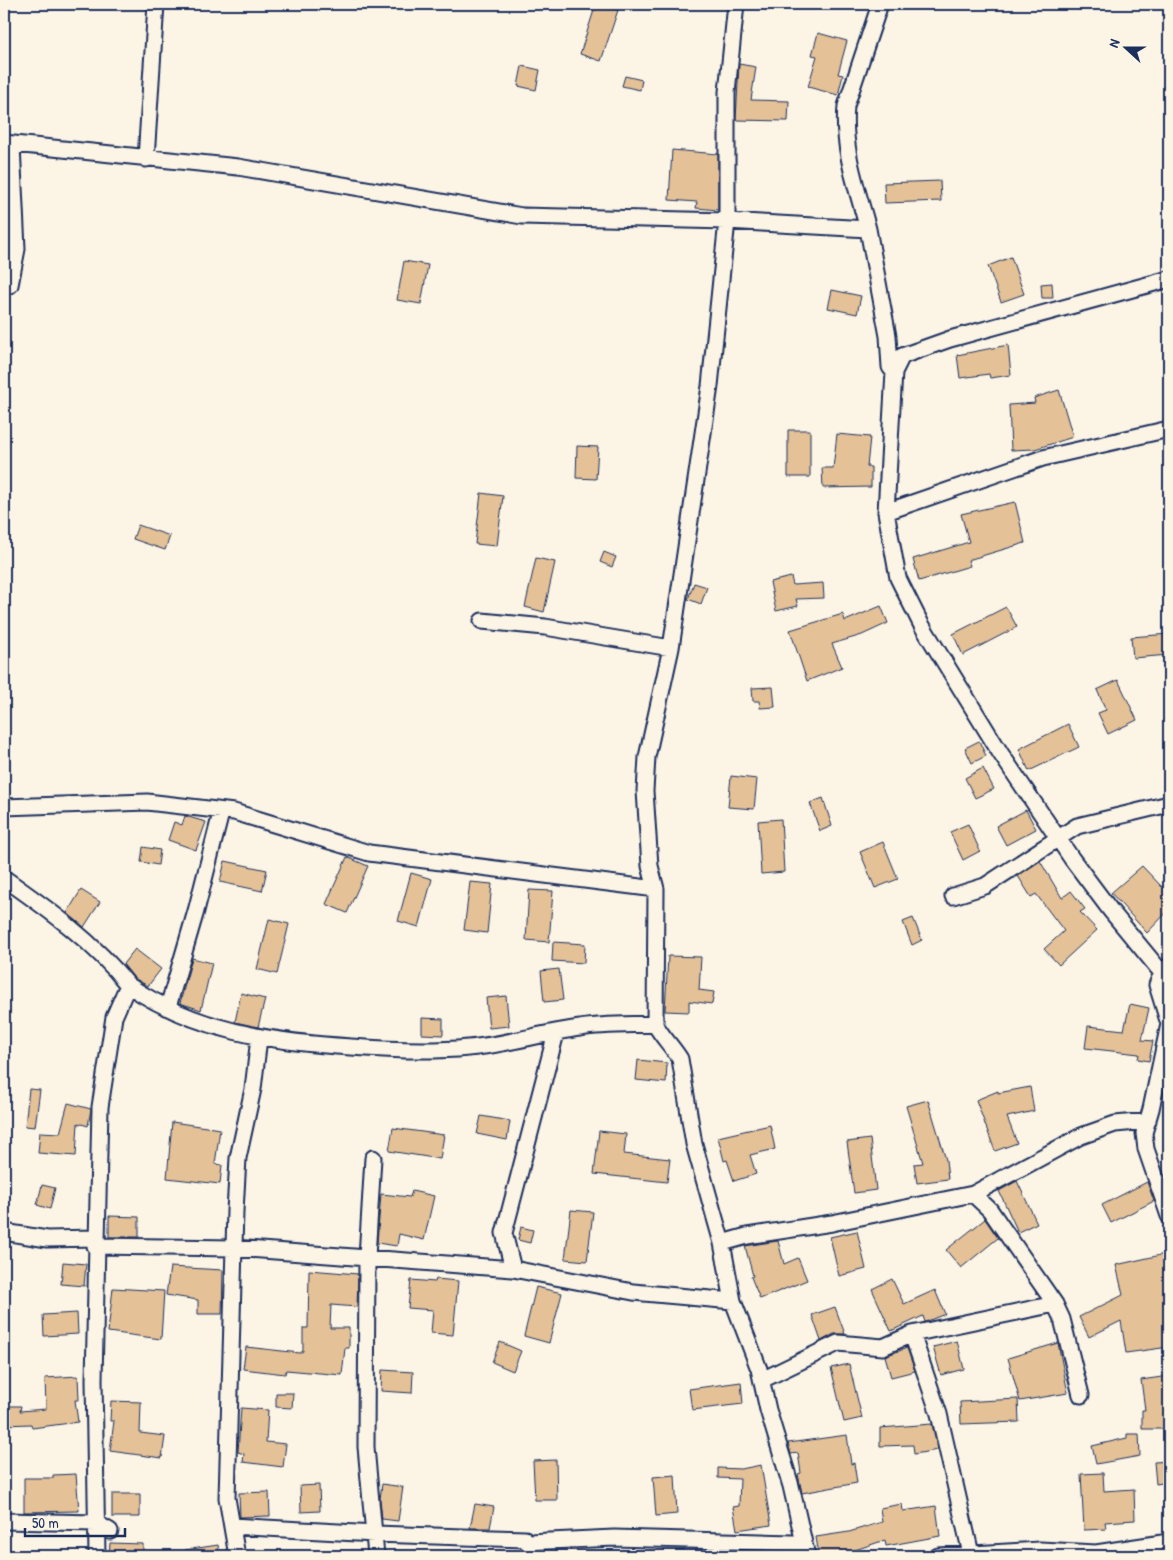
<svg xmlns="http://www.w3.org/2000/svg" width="1173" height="1560" font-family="'Patrick Hand',sans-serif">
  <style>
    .building { fill: #e4c196; stroke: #1b2f5e }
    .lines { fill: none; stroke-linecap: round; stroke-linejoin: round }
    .street-casing { stroke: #1b2f5e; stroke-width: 19 }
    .street { stroke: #fcf5e5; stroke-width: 15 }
  </style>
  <rect width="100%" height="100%" fill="#fcf5e5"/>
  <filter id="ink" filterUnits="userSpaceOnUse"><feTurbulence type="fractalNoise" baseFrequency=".02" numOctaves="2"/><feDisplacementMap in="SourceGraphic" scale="10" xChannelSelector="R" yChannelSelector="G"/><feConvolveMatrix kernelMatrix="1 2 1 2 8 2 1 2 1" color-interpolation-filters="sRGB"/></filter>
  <g filter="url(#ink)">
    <!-- building -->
    <path class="building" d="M596,4L618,10L601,61L580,54Z
      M818,33L847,41L838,74L843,75L838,95L808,87L817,56L812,55Z
      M739,64L756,67L751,100L789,101L788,121L736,120Z
      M522,66L540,70L536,90L518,86Z
      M625,76L642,80L640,90L622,86Z
      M672,150L718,154V210L696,208L697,202L669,200Z
      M940,181L941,201L885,203L884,183Z
      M1011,257L1024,294L1001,302L988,266Z
      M404,261L428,265L421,304L397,300Z
      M1052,283L1053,298H1042L1041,284Z
      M832,290L861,296L857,314L828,308Z
      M1008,345L1011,375L990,378L989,374L960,378L957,355Z
      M1059,390L1073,437L1035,449L1011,450L1009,405L1035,403L1034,398Z
      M788,430H810V477H788Z
      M837,434L870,437L867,467H871V487L823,488L822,468H833Z
      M577,446L598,447L596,479L576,478Z
      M481,493L503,496L497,546L475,544Z
      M1015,502L1025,543L968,560L970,566L919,581L913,559L969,542L961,514Z
      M138,525L170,536L165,550L133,539Z
      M604,552L616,557L612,567L600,562Z
      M536,558L555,562L544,612L525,607Z
      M791,577L793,585L823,583L824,598L796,599L798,606L776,611L770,582Z
      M694,583L707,587L701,604L688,599Z
      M881,606L888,623L862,635L832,644L842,667L807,681L790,630L843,614L845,621Z
      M1006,607L1017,627L963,655L953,634Z
      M1169,634V655L1133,658L1131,637Z
      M1118,680L1137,720L1108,734L1098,713L1106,710L1097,690Z
      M773,687L775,707L760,708L759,701H753L752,688Z
      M1068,724L1079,747L1029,771L1019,749Z
      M979,741L986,756L972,763L965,748Z
      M983,768L994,789L975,798L965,778Z
      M731,776L757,779L754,809L728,807Z
      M823,798L832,826L820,831L810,803Z
      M1026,810L1036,829L1006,845L996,826Z
      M185,816L206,822L196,850L168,840L174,822L182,825Z
      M781,819L784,872L761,874L758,821Z
      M968,824L980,851L963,860L950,832Z
      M883,842L898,879L875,888L860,852Z
      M143,847L160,850L158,865L141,862Z
      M347,857L368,866L347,913L326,904Z
      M225,861L267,870L262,891L220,882Z
      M1040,861L1062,898L1071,891L1085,909L1080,912L1097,930L1059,965L1044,949L1064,931L1036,894L1031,897L1018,876Z
      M1142,866L1162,887L1169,879V910L1147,933L1111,893Z
      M411,873L432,879L419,927L398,921Z
      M470,882L492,884L487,933L464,930Z
      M81,890L100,902L84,927L67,913Z
      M529,890L553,891L549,942L526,940Z
      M913,918L922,940L912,945L903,922Z
      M269,919L289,924L277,974L257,969Z
      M553,942L585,944L584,963L552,961Z
      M135,949L161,969L148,986L134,978L123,964Z
      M668,956L701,957L699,990L714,992L712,1004L689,1001V1012L665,1011Z
      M192,958L212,963L201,1010L180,1003Z
      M559,969L563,1000L544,1002L541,971Z
      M241,993L265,999L258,1027L235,1022Z
      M506,996L509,1026L489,1028L486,998Z
      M1130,1004L1149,1008L1142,1040L1153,1041L1149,1061L1138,1059L1139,1054L1085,1048L1088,1026L1124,1030Z
      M422,1018L443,1019V1035L422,1034Z
      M638,1060L667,1063L666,1083L636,1080Z
      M1030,1087L1034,1111L1007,1117L1017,1143L995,1151L976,1100L998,1091V1093Z
      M29,1089L40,1090L35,1127L25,1126Z
      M928,1100L946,1160L948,1179L917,1183L914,1164L923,1163L906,1106Z
      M68,1103L91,1109L88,1126L78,1123L76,1156L38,1153L40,1132L60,1133Z
      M481,1116L510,1121L507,1140L477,1134Z
      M172,1122L220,1129L215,1164L222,1165L220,1184L167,1178Z
      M770,1125L775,1149L750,1155L756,1174L734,1181L727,1160L724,1161L718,1137Z
      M393,1128L444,1135L440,1159L389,1151Z
      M599,1131L626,1134L624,1154L670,1159L667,1182L594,1174Z
      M870,1139L876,1190L854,1193L847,1142Z
      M1017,1181L1037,1223L1018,1232L999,1191Z
      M1147,1182L1154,1201L1111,1223L1102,1205Z
      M42,1185L55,1188L50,1209L37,1205Z
      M412,1191L434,1196L424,1240L399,1234L397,1246L377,1243L381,1194L410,1197Z
      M571,1210L593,1212L587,1261L565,1259Z
      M109,1216L139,1217V1237H109Z
      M985,1219L998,1238L961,1268L946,1250Z
      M521,1227L533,1230L530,1243L518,1240Z
      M857,1231L866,1269L839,1276L830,1237Z
      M778,1241L784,1264L798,1258L807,1280L760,1299L751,1277L753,1276L745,1246Z
      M1165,1254L1169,1275V1347L1126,1353L1121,1321L1089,1337L1079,1317L1123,1295L1116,1265Z
      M63,1262L86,1264L84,1286L61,1284Z
      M170,1267L223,1270L222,1314H198V1300L166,1295Z
      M309,1270L358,1274L357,1307L331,1305L330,1328H349V1348H345L342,1375L286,1370L285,1374L243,1369L246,1347L300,1353L303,1351V1328H308Z
      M436,1279L458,1281L453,1335L431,1333L433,1310L408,1308L411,1280L435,1282Z
      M892,1279L904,1304L935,1290L945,1314L925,1322L923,1316L891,1331L872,1289Z
      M536,1287L562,1293L549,1343L524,1336Z
      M113,1288L164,1291L161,1339L108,1332Z
      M835,1307L845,1334H834L821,1341L812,1315Z
      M77,1313L78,1334L44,1336L43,1315Z
      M957,1341L964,1369L941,1375L933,1347Z
      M500,1342L521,1351L513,1371L492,1362Z
      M1058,1343L1068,1393L1020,1401L1008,1358Z
      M907,1348L915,1371L891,1377L885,1356Z
      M849,1364L862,1418L844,1422L831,1368Z
      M382,1370L413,1372L412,1393L381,1391Z
      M78,1376L79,1400H75L78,1422L32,1428L31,1424L4,1425V1406H21L20,1411L46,1409L45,1378Z
      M1169,1376V1429H1142V1410H1145L1141,1380Z
      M741,1382L743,1404L692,1410L689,1389Z
      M276,1393H293L292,1408L276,1407Z
      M1018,1399L1019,1422L961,1424L960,1402Z
      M111,1401L141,1402L140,1433L165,1436L162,1458L110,1451L114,1421H110Z
      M241,1408L268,1410L266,1442L286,1444L283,1467L243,1462L244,1454L238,1452Z
      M932,1424L938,1450L914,1454L913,1445L880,1446V1428Z
      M1127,1434H1139L1140,1456L1096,1464L1092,1446L1127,1438Z
      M847,1435L851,1464L854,1463L857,1483L802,1493L798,1474L801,1473L798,1453L791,1454L788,1443Z
      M556,1460L557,1500H535L533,1461Z
      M1169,1461V1482L1156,1484L1154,1462Z
      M761,1465L771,1525L737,1530L733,1507L739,1506L740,1479L718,1478V1468L741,1469Z
      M1103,1473L1104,1491L1134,1489L1135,1520L1105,1522L1106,1529L1084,1530L1081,1474Z
      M76,1474L79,1511L24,1512V1478H53V1475Z
      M675,1475L677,1514L656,1516L653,1477Z
      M382,1484L403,1487L398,1521L382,1519L380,1499Z
      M319,1485L320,1511L301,1512L300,1486Z
      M269,1492L270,1516L240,1517L239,1493Z
      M112,1494H140V1517H112Z
      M475,1504L494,1507L490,1528H470Z
      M902,1504L903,1511L936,1506L940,1536L886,1546L885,1540L852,1551V1552L819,1556L816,1537L849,1532L882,1522L880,1508Z
      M110,1543L143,1544V1556H109Z
      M218,1545L220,1556H186L185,1550Z"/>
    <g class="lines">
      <!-- street casing -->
      <g class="street-casing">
        <path id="street" d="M736,4L727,92V221L710,386L671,648L647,757L645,791L650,866L656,889L655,1024C662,1037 672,1046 680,1059L694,1144L722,1243L733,1301L759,1369L768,1410L791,1486L807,1556
          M4,143L238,167L522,216L727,221L868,229L888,336L890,367L894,372
          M146,159L156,4
          M868,229C857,188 842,149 846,106L880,4
          M4,285H10L17,249L12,145
          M886,512L1043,458L1169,429
          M482,621L545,627L671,648
          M4,807L147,802L234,812L369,853L656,889
          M4,878C48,909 94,942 128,985
          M953,896L985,886L1077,826L1169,804
          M1168,967L1162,973L1157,985L1169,1024L1151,1109L1144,1133L1146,1149L1169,1216
          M1162,973L1111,911L1072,859L1001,754L921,624L898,578L886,512L894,372L902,356L950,339L1169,279
          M168,1007L196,911L220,817
          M373,1158L367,1257L366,1447L376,1556
          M973,1194L990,1210L1055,1304L1062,1319L1081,1395
          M4,1232L47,1239L96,1238
          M722,1243L747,1236L832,1223L973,1194L1081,1136L1115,1124L1148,1121
          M95,1246L234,1248L513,1269L633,1292L733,1301
          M513,1269L504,1233L556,1033
          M912,1334L939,1414L971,1554
          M762,1380L838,1343L883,1347L912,1334L1055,1304
          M4,1521L96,1523L110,1531
          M232,1526L375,1534L525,1539L530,1546V1556
          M528,1542L614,1538L793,1543L804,1546
          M97,1556L94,1380L100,1107L114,1017L128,985C195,1031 272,1042 351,1047C390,1050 429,1052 468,1048C505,1045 542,1033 580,1028C604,1024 630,1025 655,1024
          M237,1556L227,1498L235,1211L238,1158L253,1089L259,1038
          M938,1556L1040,1550L1096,1553L1169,1542"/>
      </g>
      <!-- street -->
      <use href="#street" class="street"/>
    </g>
  </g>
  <!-- margin -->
  <rect width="1173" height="1560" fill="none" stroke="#fcf5e5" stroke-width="20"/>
  <rect x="10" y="10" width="1153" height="1540" fill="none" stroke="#1b2f5e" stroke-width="2" filter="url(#ink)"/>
  <!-- north arrow -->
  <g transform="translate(1126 48) rotate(291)" stroke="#fcf5e5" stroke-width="4" paint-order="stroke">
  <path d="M0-4L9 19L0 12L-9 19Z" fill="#1b2f5e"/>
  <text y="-8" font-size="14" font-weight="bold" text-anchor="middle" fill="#1b2f5e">N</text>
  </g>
  <!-- scale -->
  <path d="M25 1528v8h100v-8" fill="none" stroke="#1b2f5e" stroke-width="2.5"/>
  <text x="32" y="1528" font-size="15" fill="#1b2f5e" stroke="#fcf5e5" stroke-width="4" paint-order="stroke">50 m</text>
</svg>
